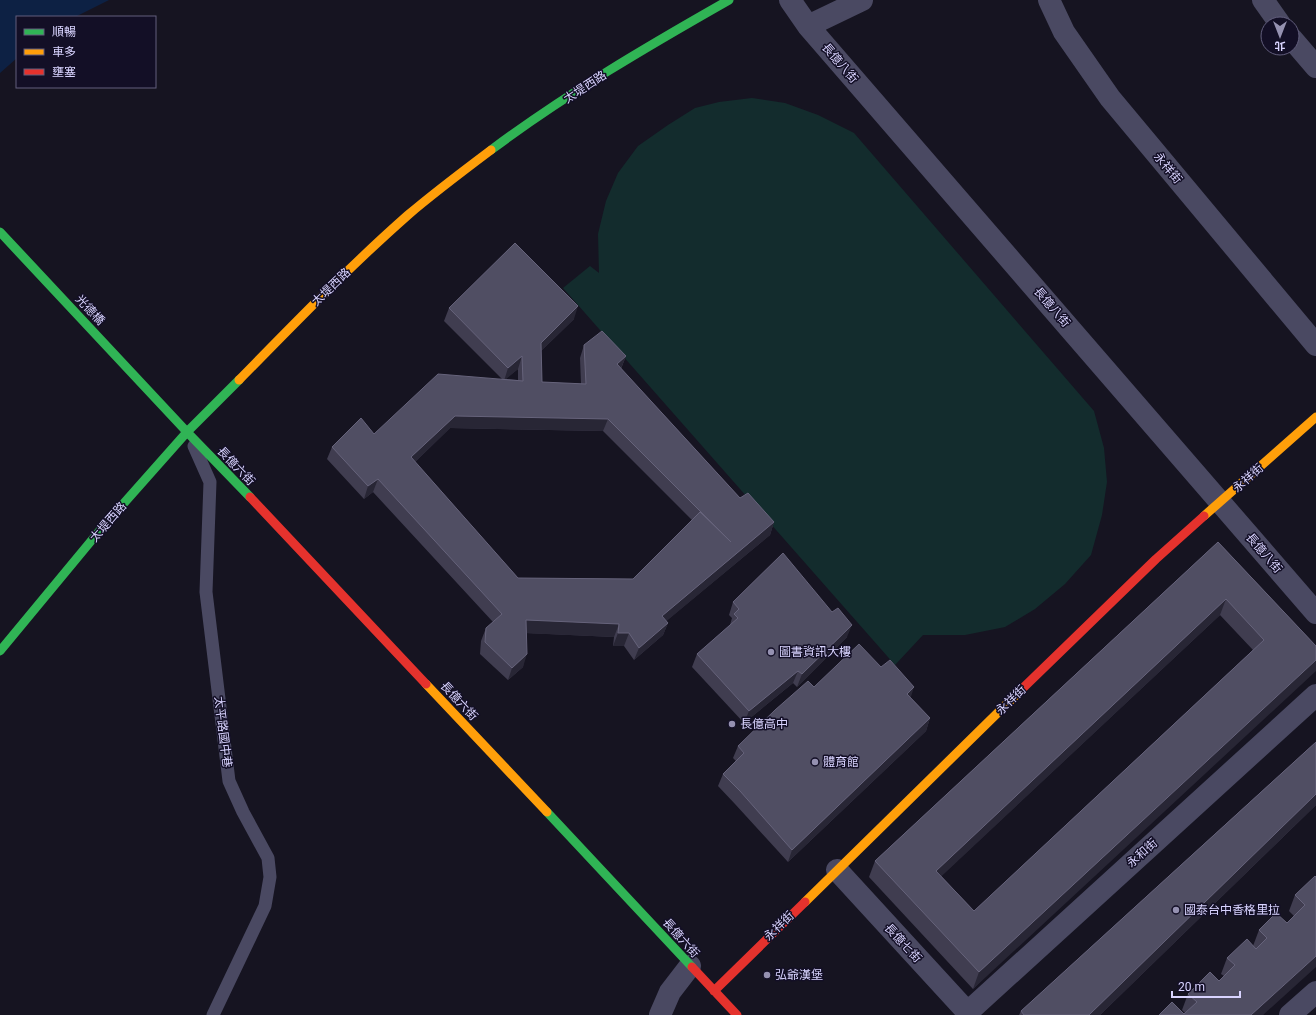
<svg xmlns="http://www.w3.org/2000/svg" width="1316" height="1015" font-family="Roboto,'Noto Sans TC',sans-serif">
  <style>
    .green { fill: #132c2d }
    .water { fill: #0d2144 }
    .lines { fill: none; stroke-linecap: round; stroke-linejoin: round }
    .lane { stroke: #4a4962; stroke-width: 13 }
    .street { stroke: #4a4962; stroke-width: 22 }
    .fast { stroke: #30b455; stroke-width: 9 }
    .slow { stroke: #ff9f0a; stroke-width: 9 }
    .jam { stroke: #e5322d; stroke-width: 9 }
    .wall { fill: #403d50; fill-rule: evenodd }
    .shaded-wall { fill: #282635 }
    .building { fill: #504e63; stroke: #66637b; fill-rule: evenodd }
    .poi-dot { fill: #9591b1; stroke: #130f26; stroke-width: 1.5 }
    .labels { text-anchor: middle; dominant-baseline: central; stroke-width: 3; stroke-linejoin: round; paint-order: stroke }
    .street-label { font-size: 12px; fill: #d9d4ff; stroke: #130f26 }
    .poi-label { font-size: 12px; fill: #d9d4ff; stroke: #130f26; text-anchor: start }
  </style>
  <rect width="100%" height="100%" fill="#161421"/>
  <!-- green -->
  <path class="green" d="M752,98L785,103L818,115L854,133L1094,411L1104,448L1107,482L1102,515L1091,555L1065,584L1035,609L1005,627L965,635H923L895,665L563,288L590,266L599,273L598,234L606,201L618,173L638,146L668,125L695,108L719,102Z"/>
  <!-- water -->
  <path class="water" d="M0,0H109L75,17H17V58L0,73Z"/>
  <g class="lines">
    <!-- lane -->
    <path class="lane" d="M194,446L210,482L206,592L229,781L243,812L268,858L270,877L265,906L213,1015"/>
    <!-- street -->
    <path class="street" d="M790,0L808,26L1316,613
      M1049,0L1064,32L1110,98L1316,345
      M1263,0L1280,24
      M808,26L862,0
      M1292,39L1316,67
      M837,870L970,1015
      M968,1012L1316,695
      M660,1015L670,992L690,966
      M1290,1015L1316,992"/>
    <!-- fast -->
    <path class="fast" d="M491,150C566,94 648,46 729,0
      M0,232L187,432L250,497
      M0,651L101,529L187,432L239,380
      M547,812L692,967"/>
    <!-- slow -->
    <path class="slow" d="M239,380C294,324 349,267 408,215C435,192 463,171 491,150
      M1204,516L1316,417
      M426,684L547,812
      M805,902L1023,688"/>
    <!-- jam -->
    <path class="jam" d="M250,497L426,684
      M1023,688L1156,559L1204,516
      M692,967L737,1015
      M714,991L805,902"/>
  </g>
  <!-- wall -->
  <path class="wall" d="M449,308L574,319L541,351L542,382L581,384L580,358L584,345L626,356L621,369L740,498L774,522L770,535L666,621L668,623L663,635L634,660L624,646H613L614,637L527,633L523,667L508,680L480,654L481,641L486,628L493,622L373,492L364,499L327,459L332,447L374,434L502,379L444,321ZM518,369V380L505,379ZM450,428L603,431L692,520L633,579L518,578L415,462Z
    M1218,542L1316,646L973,989L869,877L875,861ZM1220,615L1253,650L974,911L941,876Z
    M733,602L847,637L797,687L793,683L744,723L692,667L697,654L730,625L732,618L729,615Z
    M814,687L911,698L930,718L926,731L788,862L735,804L718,786L723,774L736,761L733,758L738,746Z
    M1316,742V805L1100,1015H1019L1021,1011Z
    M1316,877L1263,1015L1184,1014L1185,1013L1182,1010L1188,994L1219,981L1224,976L1221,974L1227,958L1253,946L1259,930L1287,923L1294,916L1289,911L1295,895Z"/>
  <!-- shaded-wall -->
  <path class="shaded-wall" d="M578,306L574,319L536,356L541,343Z
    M522,356L518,369L504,381L508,368Z
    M626,356L621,368L612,377L617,364Z
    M455,416L608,419L603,431L450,428L407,470L411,457Z
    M378,479L373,492L364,499L368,486Z
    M774,522L770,535L657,629L662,616Z
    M1226,599L1220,615L930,887L936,871Z
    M526,620L619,624L614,637L522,633Z
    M668,623L663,635L634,660L639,648Z
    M852,625L847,637L797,687L802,674Z
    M618,633H629L624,646H613Z
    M527,654L523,667L508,680L512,668Z
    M1316,660V671L973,989L979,972Z
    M798,671L793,683L744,723L749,711Z
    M914,687L910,700L907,694Z
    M930,718L926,731L788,862L792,850Z
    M1316,794V805L1100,1015H1089Z
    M1316,956V967L1263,1015H1251Z"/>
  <!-- building -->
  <path class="building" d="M515,243L578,306L541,343L542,382L586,384L584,345L602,331L626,356L617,364L740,498L748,493L774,522L662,616L668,623L639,648L629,633H618L619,624L526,620L527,654L512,668L485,642L486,628L502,614L378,479L368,486L332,447L361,418L374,434L438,374L523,381L522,356L508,368L449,308ZM455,416L608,419L731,542L700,512L633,579L518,578L411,457Z
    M1218,542L1316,646V660L979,972L875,861ZM1226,599L1264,640L974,911L936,871Z
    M783,553L832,612L838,608L852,625L802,674L798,671L749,711L697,654L738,618L734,614L739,609L733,602Z
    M859,644L881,667L890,660L914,687L907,694L930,718L792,850L740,791L723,774L744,753L738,746L775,710L808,681L814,687Z
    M1316,742V794L1089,1015H1024L1021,1011Z
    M1315,876L1316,877V956L1251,1015H1159L1172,1002L1184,1014L1197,1002L1188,994L1210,972L1219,981L1235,965L1227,958L1247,939L1256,949L1267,938L1259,930L1276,913L1287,923L1305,905L1295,895Z"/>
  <!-- markers -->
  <g class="poi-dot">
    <circle cx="771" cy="652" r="4"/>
    <circle cx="732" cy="724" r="4"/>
    <circle cx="815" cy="762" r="4"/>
    <circle cx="1176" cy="910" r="4"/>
    <circle cx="767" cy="975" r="4"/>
  </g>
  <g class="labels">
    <!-- street labels -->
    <g class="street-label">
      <text transform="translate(840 63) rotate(49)">長億八街</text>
      <text transform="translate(585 87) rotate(-33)">太堤西路</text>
      <text transform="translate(1168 168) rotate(50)">永祥街</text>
      <text transform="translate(331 287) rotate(-44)">太堤西路</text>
      <text transform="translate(1052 307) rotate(49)">長億八街</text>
      <text transform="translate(90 310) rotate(47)">光德橋</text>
      <text transform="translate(236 466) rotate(46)">長億六街</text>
      <text transform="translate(1248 478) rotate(-42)">永祥街</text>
      <text transform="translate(108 522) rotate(-49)">太堤西路</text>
      <text transform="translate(1264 553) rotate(49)">長億八街</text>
      <text transform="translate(1011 700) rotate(-44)">永祥街</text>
      <text transform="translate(459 701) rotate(47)">長億六街</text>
      <text transform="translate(223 732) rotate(83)">太平路國中巷</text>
      <text transform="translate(1142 853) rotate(-42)">永和街</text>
      <text transform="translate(779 926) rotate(-44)">永祥街</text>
      <text transform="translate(681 938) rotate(48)">長億六街</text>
      <text transform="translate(903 943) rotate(47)">長億七街</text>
    </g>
    <!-- poi labels -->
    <g class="poi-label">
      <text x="779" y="652">圖書資訊大樓</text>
      <text x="740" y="724">長億高中</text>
      <text x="823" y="762">體育館</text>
      <text x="1184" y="910">國泰台中香格里拉</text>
      <text x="775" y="975">弘爺漢堡</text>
    </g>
  </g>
  <!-- legend -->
  <rect x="16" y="16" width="140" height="72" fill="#130f26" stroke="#625e7d"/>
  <rect x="24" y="29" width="20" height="6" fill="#30b455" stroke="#625e7d"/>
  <text x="52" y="36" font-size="12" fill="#d9d4ff">順暢</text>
  <rect x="24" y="49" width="20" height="6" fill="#ff9f0a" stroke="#625e7d"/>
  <text x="52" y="56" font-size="12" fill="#d9d4ff">車多</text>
  <rect x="24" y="69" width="20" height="6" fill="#e5322d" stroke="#625e7d"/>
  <text x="52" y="76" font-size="12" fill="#d9d4ff">壅塞</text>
  <!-- north arrow -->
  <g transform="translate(1280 36) rotate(180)"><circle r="19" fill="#130f26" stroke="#625e7d"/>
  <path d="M0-3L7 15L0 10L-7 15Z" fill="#9591b1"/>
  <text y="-6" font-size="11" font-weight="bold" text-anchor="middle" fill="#d9d4ff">北</text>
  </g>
  <!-- scale -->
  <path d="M1172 991v6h68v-6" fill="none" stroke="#d9d4ff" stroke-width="2"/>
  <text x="1178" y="991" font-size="12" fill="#d9d4ff" stroke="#130f26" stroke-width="3" paint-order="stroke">20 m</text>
</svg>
